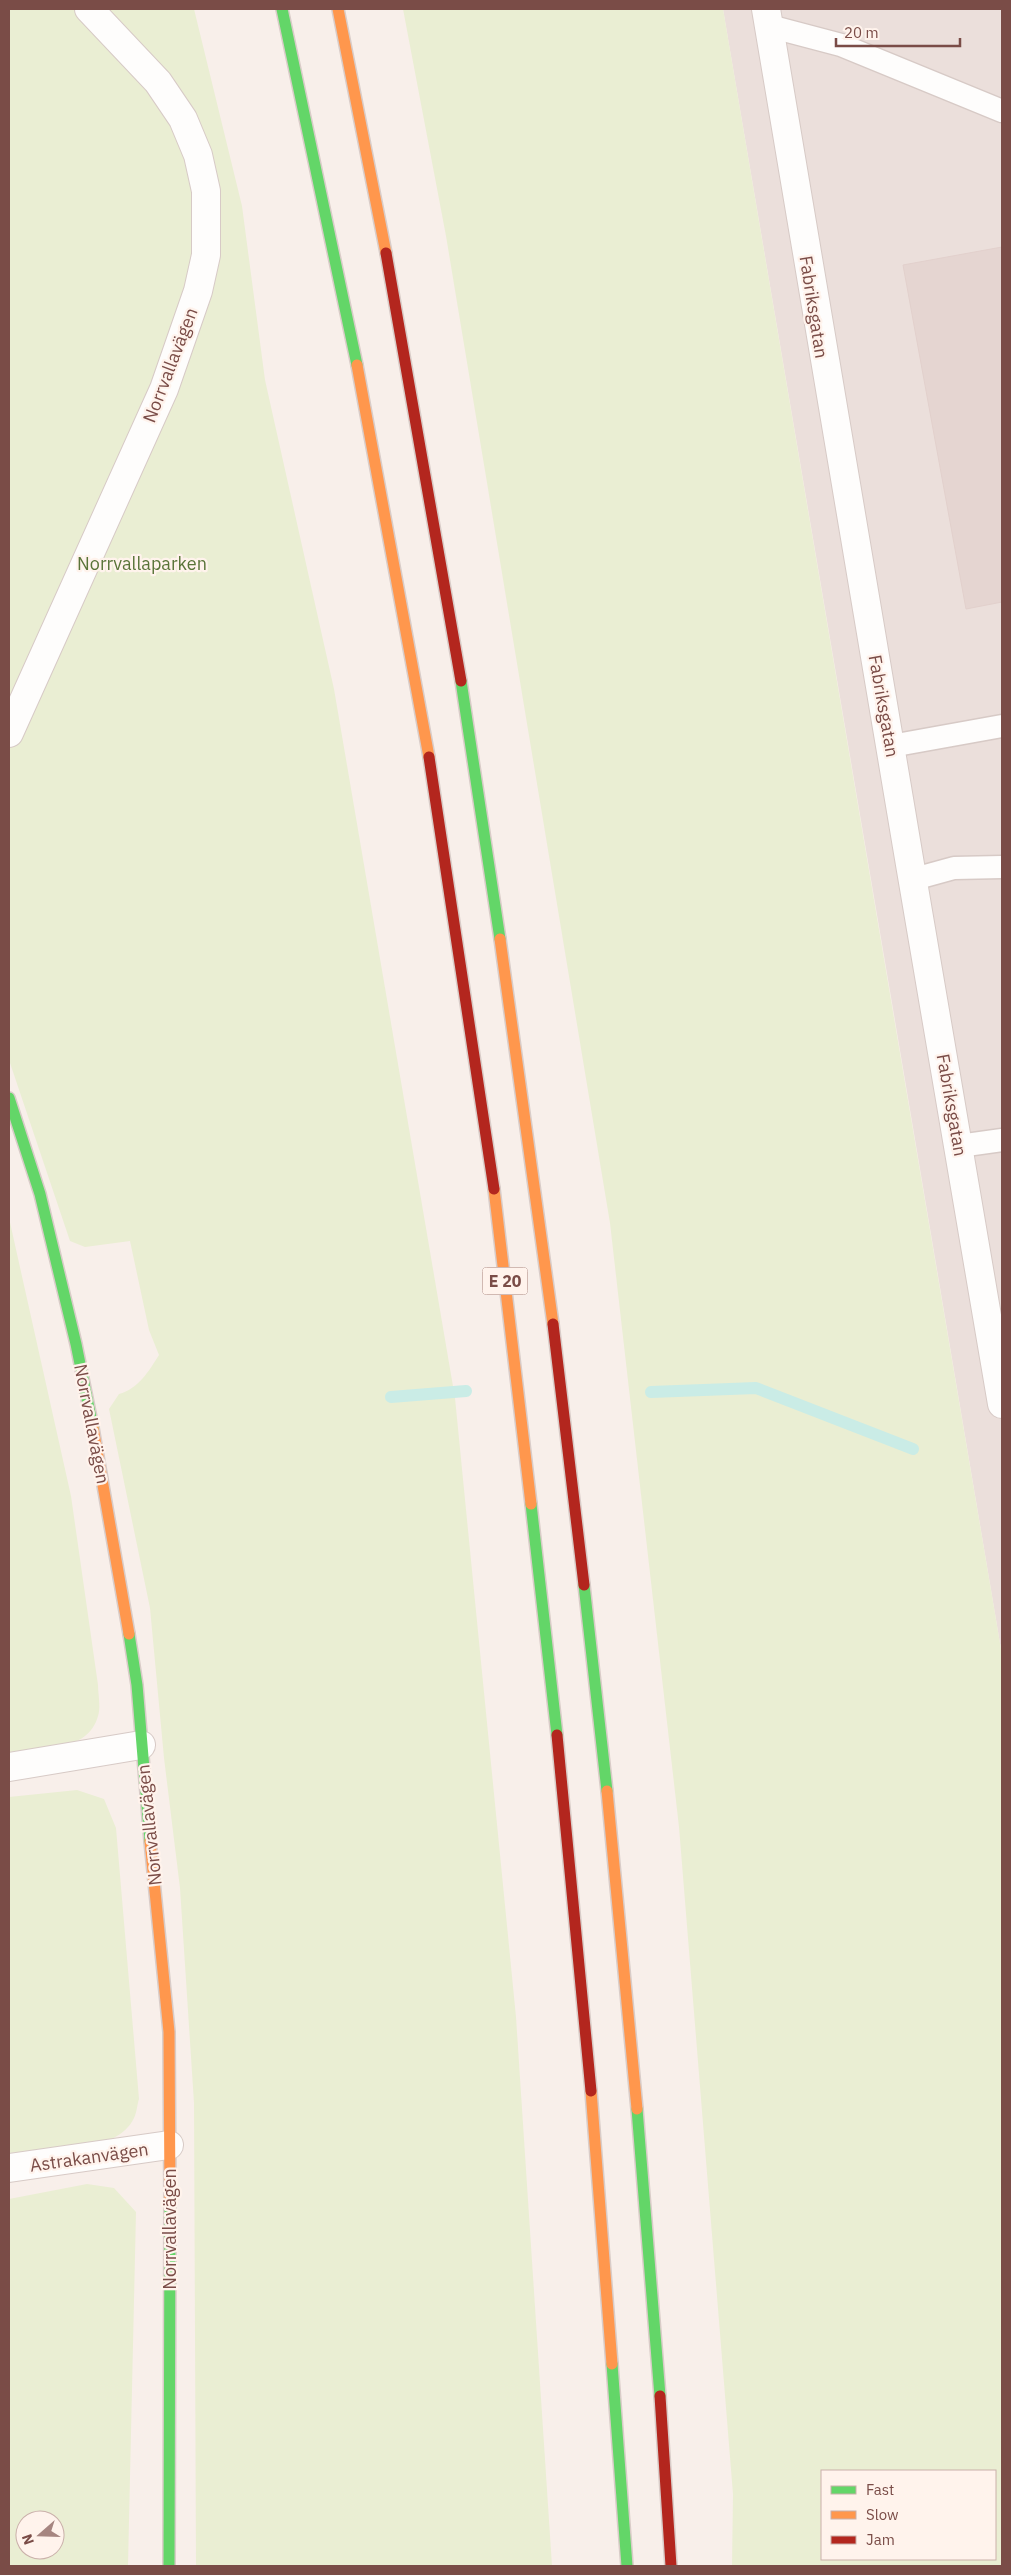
<svg xmlns="http://www.w3.org/2000/svg" width="1011" height="2575" font-family="'IBM Plex Sans',sans-serif">
  <style>
    .industrial { fill: #ebdfdb }
    .green { fill: #eaeed3; fill-rule: evenodd }
    .lines { fill: none; stroke-linecap: round; stroke-linejoin: round }
    .stream { stroke: #caece6; stroke-width: 12 }
    .building { fill: #e5d5d1; stroke: #e2d0cc }
    .lane-casing { stroke: #d7cac6; stroke-width: 25 }
    .street-casing { stroke: #d7cac6; stroke-width: 30 }
    .fast-casing { stroke: #d9ccc8; stroke-width: 14 }
    .slow-casing { stroke: #d9ccc8; stroke-width: 14 }
    .jam-casing { stroke: #d9ccc8; stroke-width: 14 }
    .lane { stroke: #fefdfc; stroke-width: 22 }
    .street { stroke: #fefdfc; stroke-width: 28 }
    .fast { stroke: #63d668; stroke-width: 11 }
    .slow { stroke: #ff974d; stroke-width: 11 }
    .jam { stroke: #b3261e; stroke-width: 11 }
    .labels { text-anchor: middle; dominant-baseline: central; stroke-width: 4.5; stroke-linejoin: round; paint-order: stroke }
    .shield { fill: #fff3ec; stroke: #a27e78; stroke-width: 1 }
    .shield-label { font-size: 16px; font-weight: bold; fill: #7a4c47 }
    .street-label { font-size: 18px; fill: #7a4c47; stroke: #fff3ec }
    .park-label { font-size: 18px; fill: #597438; stroke: #fff3ec }
  </style>
  <rect width="100%" height="100%" fill="#f8efea"/>
  <!-- industrial -->
  <path class="industrial" d="M723,9H1002V1655L891,997Z"/>
  <!-- green -->
  <path class="green" d="M9,9H194L242,206L265,380L334,689L455,1398L516,2017L552,2566H196L194,2103L180,1888L164,1758L150,1608L109,1409L119,1394C138,1389 149,1371 159,1355L149,1330L130,1241L85,1247L70,1241L9,1060Z
    M403,9H723L1002,1655V2566H732L733,2494L679,1827L610,1223L446,236ZM995,2471V2559H822V2471Z
    M9,1218L71,1496L98,1685C98,1694 101,1707 98,1716C88,1753 39,1748 9,1752Z
    M77,1790L104,1799L116,1828L139,2099C137,2105 137,2112 134,2118C117,2155 43,2150 9,2153V1797Z
    M87,2184L114,2188L136,2212L128,2566H9V2199ZM25,2520H55V2550H25Z"/>
  <g class="lines">
    <!-- stream -->
    <path class="stream" d="M651,1392L756,1388L913,1449
      M391,1397L466,1391"/>
  </g>
  <!-- building -->
  <path class="building" d="M1002,247V602L966,609L903,265Z"/>
  <g class="lines">
    <!-- lane casing -->
    <g class="lane-casing">
      <path id="lane" d="M769,26L841,45L1002,111
        M891,746L1002,726
        M914,879L954,868L1002,867
        M959,1146L1002,1140"/>
    </g>
    <!-- street casing -->
    <g class="street-casing">
      <path id="street" d="M766,9C841,474 924,939 1002,1404
        M9,733L164,389L198,291L206,255V191L198,155L183,119L158,82L89,9
        M9,1767L141,1745
        M9,2168L169,2145"/>
    </g>
    <!-- fast casing -->
    <g class="fast-casing">
      <path id="fast" d="M282,9L357,365
        M461,681L500,939
        M9,1098L40,1194L76,1344L93,1428
        M531,1504L557,1735
        M584,1585L607,1791
        M129,1634L137,1685L150,1841
        M637,2109L660,2396
        M612,2364L627,2566
        M169,2566L170,2203"/>
    </g>
    <!-- slow casing -->
    <g class="slow-casing">
      <path id="slow" d="M338,9L386,253
        M357,365L429,757
        M500,939L553,1324
        M494,1189L531,1504
        M93,1428L129,1634
        M607,1791L637,2109
        M150,1841L169,2032L170,2203
        M591,2091L612,2364"/>
    </g>
    <!-- jam casing -->
    <g class="jam-casing">
      <path id="jam" d="M386,253L461,681
        M429,757L494,1189
        M553,1324L584,1585
        M557,1735L591,2091
        M660,2396L671,2566"/>
    </g>
    <!-- lane -->
    <use href="#lane" class="lane"/>
    <!-- street -->
    <use href="#street" class="street"/>
    <!-- fast -->
    <use href="#fast" class="fast"/>
    <!-- slow -->
    <use href="#slow" class="slow"/>
    <!-- jam -->
    <use href="#jam" class="jam"/>
  </g>
  <g class="labels">
    <!-- shield labels -->
    <rect class="shield" x="482.5" y="1267.5" width="45" height="27" rx="4"/>
    <g class="shield-label">
      <text x="505" y="1281">E 20</text>
    </g>
    <!-- street labels -->
    <g class="street-label">
      <text transform="translate(814 307) rotate(81)">Fabriksgatan</text>
      <text transform="translate(170 365) rotate(-69)">Norrvallavägen</text>
      <text transform="translate(884 706) rotate(80)">Fabriksgatan</text>
      <text transform="translate(952 1105) rotate(80)">Fabriksgatan</text>
      <text transform="translate(92 1424) rotate(79)">Norrvallavägen</text>
      <text transform="translate(149 1825) rotate(-96)">Norrvallavägen</text>
      <text transform="translate(89 2157) rotate(-8)">Astrakanvägen</text>
      <text transform="translate(169 2229) rotate(-90)">Norrvallavägen</text>
    </g>
    <!-- park labels -->
    <g class="park-label">
      <text x="142" y="563">Norrvallaparken</text>
    </g>
  </g>
  <!-- border -->
  <rect width="1011" height="2575" fill="none" stroke="#7a4c47" stroke-width="20"/>
  <!-- legend -->
  <rect x="821" y="2470" width="175" height="90" fill="#fff3ec" stroke="#cab0aa"/>
  <rect x="831" y="2486" width="25" height="8" fill="#63d668" stroke="#cab0aa"/>
  <text x="866" y="2495" font-size="15" fill="#7a4c47">Fast</text>
  <rect x="831" y="2511" width="25" height="8" fill="#ff974d" stroke="#cab0aa"/>
  <text x="866" y="2520" font-size="15" fill="#7a4c47">Slow</text>
  <rect x="831" y="2536" width="25" height="8" fill="#b3261e" stroke="#cab0aa"/>
  <text x="866" y="2545" font-size="15" fill="#7a4c47">Jam</text>
  <!-- north arrow -->
  <g transform="translate(40 2535) rotate(250)"><circle r="24" fill="#fff3ec" stroke="#cab0aa"/>
  <path d="M0-4L9 19L0 12L-9 19Z" fill="#a68580"/>
  <text y="-8" font-size="14" font-weight="bold" text-anchor="middle" fill="#7a4c47">N</text>
  </g>
  <!-- scale -->
  <path d="M836 38v8h124v-8" fill="none" stroke="#7a4c47" stroke-width="2.5"/>
  <text x="844" y="38" font-size="15" fill="#7a4c47" stroke="#fff3ec" stroke-width="4" paint-order="stroke">20 m</text>
</svg>
